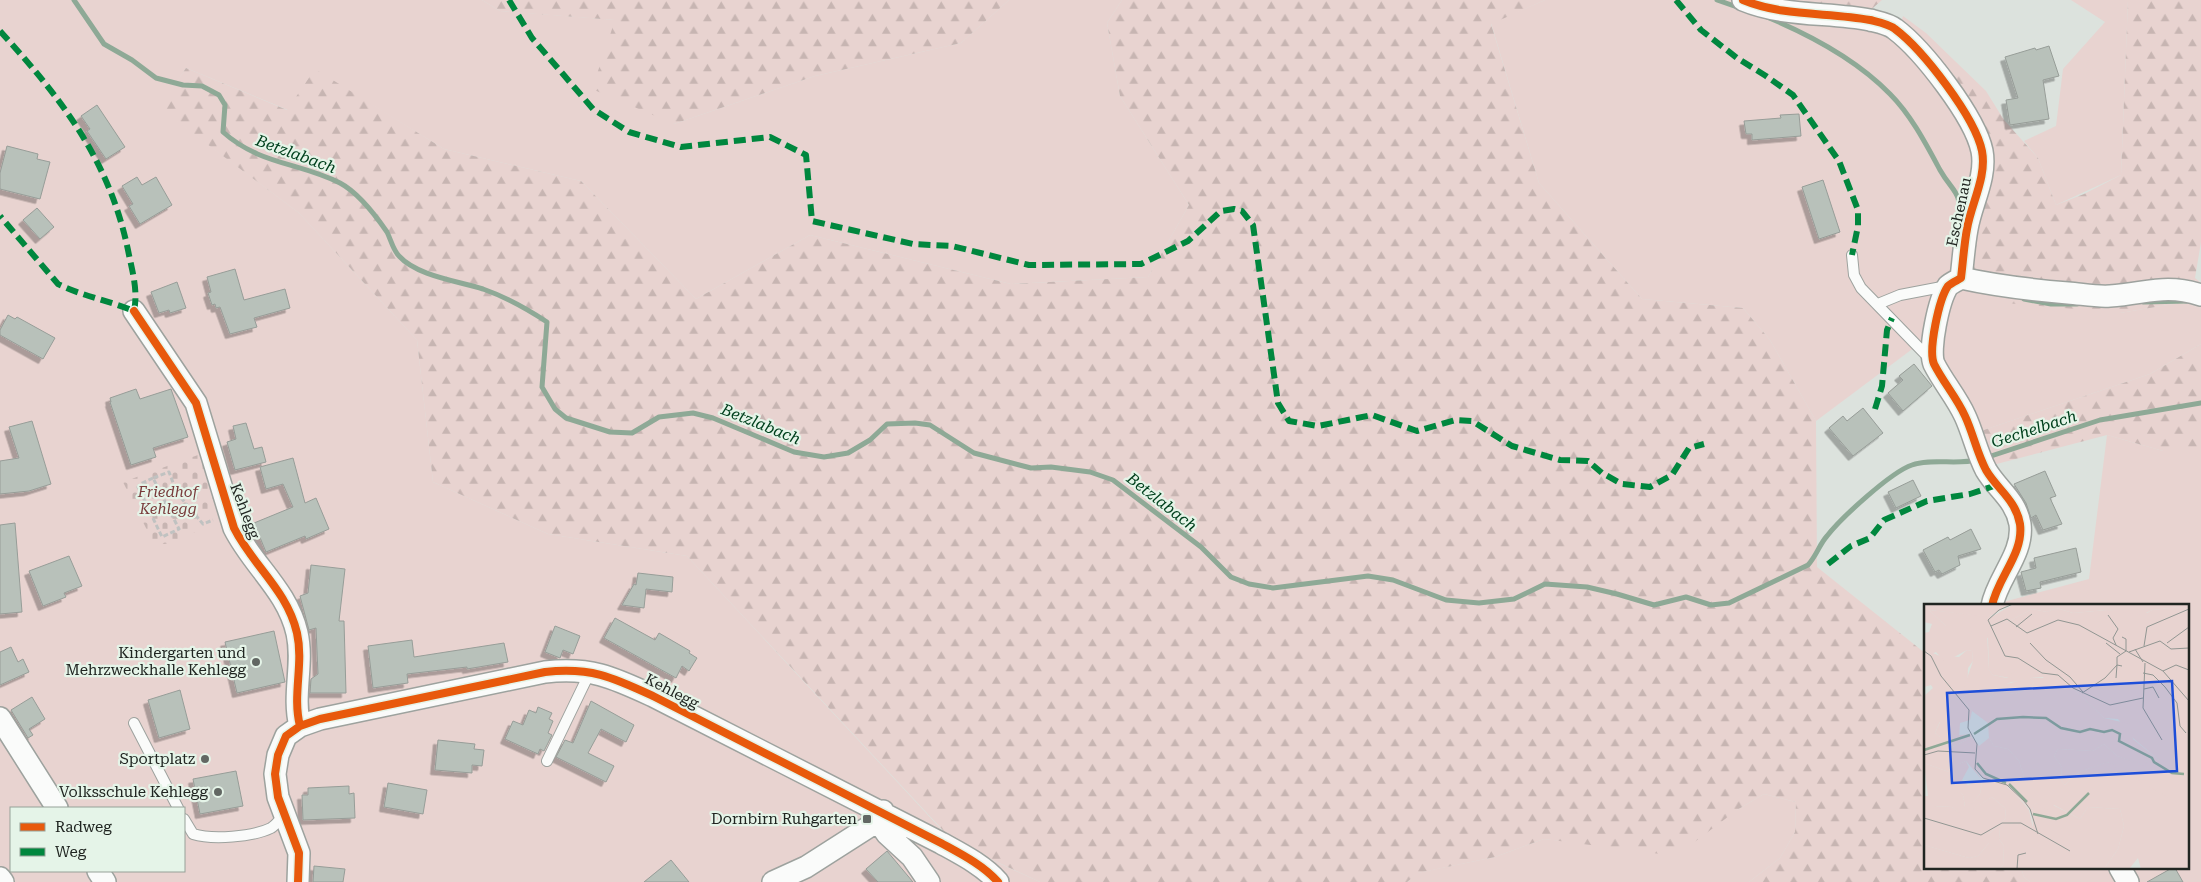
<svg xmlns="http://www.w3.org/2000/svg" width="2201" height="882" font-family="'Roboto Serif',serif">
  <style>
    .grass { fill: #e8d3d0; fill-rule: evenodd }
    .forest { fill: url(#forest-firs) }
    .cemetery { fill: url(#cemetery-stones) }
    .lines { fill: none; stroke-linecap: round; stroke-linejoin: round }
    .stream { stroke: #8ea996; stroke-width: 5 }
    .building { fill: #b8c1ba; stroke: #979d98; filter: url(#shadow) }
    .service-casing { stroke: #9da29e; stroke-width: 12 }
    .minor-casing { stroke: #9da29e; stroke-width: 24 }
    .path { stroke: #c0c2c1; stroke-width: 3; stroke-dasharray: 5 2.5; stroke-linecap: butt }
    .service { stroke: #fafbfa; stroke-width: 10 }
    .minor { stroke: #fafbfa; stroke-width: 21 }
    .quiet { stroke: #00873e; stroke-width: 6; stroke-dasharray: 12 6; stroke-linecap: butt }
    .cycleway-casing { stroke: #e5f4e8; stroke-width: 11 }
    .cycleway { stroke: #e8590c; stroke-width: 8 }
    .poi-dot { fill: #626763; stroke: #e5f4e8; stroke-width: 2 }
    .labels { text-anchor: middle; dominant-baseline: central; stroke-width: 4.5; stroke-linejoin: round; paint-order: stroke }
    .street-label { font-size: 15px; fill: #202521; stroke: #e5f4e8 }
    .park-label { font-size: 15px; font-style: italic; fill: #793b3b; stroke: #e5f4e8 }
    .poi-label { font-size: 15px; fill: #202521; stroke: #e5f4e8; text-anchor: end }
    .water-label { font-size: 16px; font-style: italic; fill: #00401d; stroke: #e5f4e8 }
    .inset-river { fill: none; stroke: #8ea996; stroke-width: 2.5 }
    .inset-road { fill: none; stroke: #919692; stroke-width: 1 }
    .view { fill: #1d4ed8; fill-opacity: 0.15; stroke: #1d4ed8; stroke-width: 2.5 }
    .inset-edge { fill: none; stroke: #202521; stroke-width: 2.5 }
  </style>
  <defs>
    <pattern id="forest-firs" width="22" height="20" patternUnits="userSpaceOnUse" patternTransform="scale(1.25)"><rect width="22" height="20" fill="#e8d3d0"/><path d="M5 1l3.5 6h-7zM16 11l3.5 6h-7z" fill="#c7b5b2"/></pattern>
    <pattern id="cemetery-stones" width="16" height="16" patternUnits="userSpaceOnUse" patternTransform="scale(1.25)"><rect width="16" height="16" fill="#e8d3d0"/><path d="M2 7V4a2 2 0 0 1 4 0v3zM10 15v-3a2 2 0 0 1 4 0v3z" fill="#c7b5b2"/></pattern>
    <filter id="shadow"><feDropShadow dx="-4.5" dy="4.5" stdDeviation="0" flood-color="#0004"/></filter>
  </defs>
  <rect width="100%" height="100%" fill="#dce2dd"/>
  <!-- grass -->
  <path class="grass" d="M0,0H482L500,11L616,20L674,124L815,76L961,43L1009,0H1122L1107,23L1120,96L1189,205L1148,277L1011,284L810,235L696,299L581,181L444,149L315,70L288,110L186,68L160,108L299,213L417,340L433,482L548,534L687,556L953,842L1040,882H0ZM11,808H184V871H11Z
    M1545,0H1765L1900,25L2120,313L2185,302L2201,309V344L2150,374L1978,432L1919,344L1816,421L1770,340L1743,308L1642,299L1539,183L1491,23Z
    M2071,0H2128L2121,175L2056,205L2038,158L2024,141L2056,126L2063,69L2105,22Z
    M2107,435L2163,451H2201V882H2030L2024,877L2021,868H2187V606H1995L1996,604L2089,579Z
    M1764,794L1796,802L1795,832L1780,858L1749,882H1407L1417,873L1495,857L1544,839L1592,844L1737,810Z"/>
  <!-- forest -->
  <path class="forest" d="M482,0H1009L961,43L815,76L674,124L592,89L615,20L500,11Z
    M1122,0H1545L1491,24L1539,183L1642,299L1743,308L1770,340L1816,421L1817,567L1925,653V868H2021L2024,877L2030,882H1749L1780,858L1795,832L1796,802L1764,794L1737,810L1676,856L1544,839L1495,857L1418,873L1407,882H1040L954,842L687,556L548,534L433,482L417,340L299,213L159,108L186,68L287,110L315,69L444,149L581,181L696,299L810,235L1011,284L1148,277L1189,205L1120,96L1107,23Z
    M1765,0H1882L1866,14Z
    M2128,0H2201V242L2195,278L2201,283V309L2185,302L2120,313L1994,302L1973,291L1970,273L1988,163L1900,25L1903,16L1926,33L1986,91L2004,120L2038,158L2056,205L2084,194L2121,175Z
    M2201,344V451H2163L2107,435L1989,466L1978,432L2150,374Z"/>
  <!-- cemetery -->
  <path class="cemetery" d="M198,455L205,459L217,504L195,519L198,531L165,544L153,542L123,482Z"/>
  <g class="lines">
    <!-- stream -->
    <path class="stream" d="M74,0L104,44L132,60L156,78L183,85L202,86L219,95L225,105L223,132C260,165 298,162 340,183C357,192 376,216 387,232C391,240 393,250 399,256C417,276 458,281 483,289C506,297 527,309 547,322L542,387L555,409L566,418L610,432L632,433L659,417L693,413L713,418L794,452L824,457L848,453L870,440L887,424L915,423L930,425L974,453L1031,468L1051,467L1090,472L1113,480L1201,547L1231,577L1249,584L1273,588L1368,576L1393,580L1446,600L1479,603L1514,599L1545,584L1587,587L1617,594L1654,605L1686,597L1711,605L1729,603L1808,565C1817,555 1819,545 1827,536C1841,518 1891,472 1912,465C1930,458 1957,465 1977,460
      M1717,0L1740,8
      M1767,17C1810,35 1857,60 1890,94C1911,115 1926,144 1940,170C1953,193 1962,190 1959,221
      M2024,299L2051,304H2077
      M2143,302L2187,301
      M1985,458L2100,420L2201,403"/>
  </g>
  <!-- building -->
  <path class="building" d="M2049,46L2059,76L2043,80L2049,119L2010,125L2006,100L2018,98L2005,57L2035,48L2036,50Z
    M97,105L125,147L106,159L87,131L90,129L81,116Z
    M1799,114L1801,136L1752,140V134H1746L1744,121L1781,118L1780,115Z
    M7,146L38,154L37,159L50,162L40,199L0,189V173Z
    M137,177L142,185L156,177L172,205L140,224L129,206L133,204L122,186Z
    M1823,180L1840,232L1819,239L1802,187Z
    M37,208L54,227L40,239L23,220Z
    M235,269L244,300L285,289L290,308L254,318L257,327L230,334L220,307L216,308L215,304L212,305L208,293L211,292L207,277Z
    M177,282L186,308L170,313L169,310L159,313L151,292Z
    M8,315L15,319L17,317L55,338L43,359L0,335V330Z
    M1914,364L1932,386L1903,411L1888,393L1903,380L1899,376Z
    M136,389L140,399L171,389L188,437L153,448L156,457L131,465L110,402H111L110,398Z
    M1863,408L1883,433L1853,456L1829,428L1843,416L1847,421Z
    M32,421L51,484L29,491L0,494V461L19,458L9,427Z
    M246,423L254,449L262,447L266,462L235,470L227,442L236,439L233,426Z
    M293,458L305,503L316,498L329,529L306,539L305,536L266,552L254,523L293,507L283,484L266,489L260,467Z
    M2045,471L2056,496L2050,498L2062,524L2043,530L2036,515L2031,518L2026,503L2014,484Z
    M1913,480L1921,496L1896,508L1888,492Z
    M15,523L22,612L0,614V525Z
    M1971,529L1981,549L1958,556L1960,565L1942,574L1939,570L1935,572L1923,550L1948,537L1950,540Z
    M2076,548L2081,572L2040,582L2041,588L2026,591L2021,572L2036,568L2034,558Z
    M69,556L82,586L64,593L66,597L43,606L29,571Z
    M311,565L345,569L339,621H344L346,693H310L311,679L318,674L316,628L309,630L300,596L308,593Z
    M638,573L673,577L672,592L646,589L644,608L622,605L634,584L636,585Z
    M615,618L655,640L659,633L690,651L689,653L697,658L689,671L682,666L676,678L604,638Z
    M555,626L580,636L573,654L563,650L560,658L545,652Z
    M274,631L285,682L237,693L225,642Z
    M412,640L414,657L504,643L508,662L467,669V667L407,674L408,683L373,688L368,646Z
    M11,647L18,662L23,659L29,672L0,685V652Z
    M180,690L190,729L159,738L148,700Z
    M32,697L45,719L29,729L33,735L28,738L11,710Z
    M591,701L634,725L626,742L601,729L588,753L614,766L606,782L556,757L565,740L573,743Z
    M538,707L552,713L549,719L553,721L548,733L552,735L544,751L540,749L538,754L505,739L513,721L523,725L529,710L536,713Z
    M438,740L475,744L474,749L484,750L482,766L472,765V773L435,770Z
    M236,771L243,806L200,814L193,779Z
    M388,783L427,790L423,814L384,807Z
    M349,786V794L354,793L355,818L303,820L302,795H308V788Z
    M887,851L913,882H878L866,869Z
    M671,860L689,882H644Z
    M314,866L345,869L343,882H313Z
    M2172,868H2175L2183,882H2147Z"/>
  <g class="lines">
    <!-- service casing -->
    <g class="service-casing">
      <path id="service" d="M1852,255L1854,275L1861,288L1931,360
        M1878,304L1900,295L1947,286
        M134,723L178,808
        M547,761L590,672
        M184,819L193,834C212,840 253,837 271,828C276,825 281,818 285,814"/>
    </g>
    <!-- minor casing -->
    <g class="minor-casing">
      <path id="minor" d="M1743,0C1784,17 1829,12 1870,20C1878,22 1889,24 1895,29C1923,50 1975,117 1982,151C1987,177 1971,204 1967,229C1964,245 1963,262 1961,278
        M1961,278C1958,280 1951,283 1948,286C1939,299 1928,350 1934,364C1943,382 1957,398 1965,416C1973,433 1977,453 1986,470C1997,489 2016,500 2020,524C2024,554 1997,578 1992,606
        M1961,278C1997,286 2032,290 2068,293C2082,294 2096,297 2110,296C2146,294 2164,283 2201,295
        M134,311L196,403L234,528C253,566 287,590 297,633C304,664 292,695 300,726
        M0,718L57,808
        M878,821L887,834L912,857L929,882
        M2120,868L2128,882
        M98,871L105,882
        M0,878L3,882
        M298,882L299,853L278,797L275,774L278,755L286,736L300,726L320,719L545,672C591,667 612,677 653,696L941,843C961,854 983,865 998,882
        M773,882L806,867L878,821L883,811"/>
    </g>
    <!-- path -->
    <path class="path" d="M153,478L140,484L138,487L162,537L179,529L153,478L169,472L177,493L203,524L213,520"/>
    <!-- service -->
    <use href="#service" class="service"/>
    <!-- minor -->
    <use href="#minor" class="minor"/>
    <!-- quiet -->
    <path class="quiet" d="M509,0L532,38L593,109L629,132L681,147L770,137L806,155L812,221L913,244L952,246L1029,265L1141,264L1188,241L1221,211L1234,209L1242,211L1253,225L1278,403L1289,421L1318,426L1372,415L1417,431L1456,420L1472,421L1512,446L1560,460L1588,461L1602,473L1622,484L1650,487L1672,475L1689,448L1704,444
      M1676,0L1701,30L1737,58L1766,76L1793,95L1839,161L1858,210V226L1852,255
      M0,31C62,99 111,162 129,255C133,274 138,292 134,311C110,301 82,296 58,284L0,216
      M1875,409L1882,386L1887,330L1892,318
      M1828,564L1851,546L1870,538L1884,520L1927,501L1970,494L1997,485"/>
    <!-- cycleway casing -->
    <g class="cycleway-casing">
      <path id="cycleway" d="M1743,0C1784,17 1829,12 1870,20C1878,22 1889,24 1895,29C1923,50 1975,117 1982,151C1987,177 1971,204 1967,229C1964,245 1963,262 1961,278C1958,280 1951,283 1948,286C1939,299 1928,350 1934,364C1943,382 1957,398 1965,416C1973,433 1977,453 1986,470C1997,489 2016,500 2020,524C2024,554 1997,578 1992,606
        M134,311L196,403L234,528C253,566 287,590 297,633C304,664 292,695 300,726
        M298,882L299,853L278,797L275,774L278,755L286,736L300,726L320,719L545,672C591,667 612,677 653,696L941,843C961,854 983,865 998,882"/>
    </g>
    <!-- cycleway -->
    <use href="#cycleway" class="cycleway"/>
  </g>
  <!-- markers -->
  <g class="poi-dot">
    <circle cx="256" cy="662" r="5"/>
    <circle cx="205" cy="759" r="5"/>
    <circle cx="218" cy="792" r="5"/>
    <rect x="862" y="814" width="10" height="10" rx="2.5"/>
  </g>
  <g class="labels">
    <!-- street labels -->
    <g class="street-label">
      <text transform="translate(1959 212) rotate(-78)">Eschenau</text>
      <text transform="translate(245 511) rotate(69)">Kehlegg</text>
      <text transform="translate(672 691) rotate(27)">Kehlegg</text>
    </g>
    <!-- park labels -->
    <g class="park-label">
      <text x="168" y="492">Friedhof<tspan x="168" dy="17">Kehlegg</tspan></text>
    </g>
    <!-- poi labels -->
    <g class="poi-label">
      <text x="246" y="653">Kindergarten und<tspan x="246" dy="17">Mehrzweckhalle Kehlegg</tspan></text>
      <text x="195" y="759">Sportplatz</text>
      <text x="208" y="792">Volksschule Kehlegg</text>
      <text x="857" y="819">Dornbirn Ruhgarten</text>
    </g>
    <!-- water labels -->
    <g class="water-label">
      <text transform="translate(296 154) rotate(20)">Betzlabach</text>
      <text transform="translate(761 424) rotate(22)">Betzlabach</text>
      <text transform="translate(2034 429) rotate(-18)">Gechelbach</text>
      <text transform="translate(1162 502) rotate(38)">Betzlabach</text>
    </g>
  </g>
  <!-- overview -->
  <g transform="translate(1924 604)">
    <rect width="265" height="265" fill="#dce2dd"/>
    <path d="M256,3L265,6V208L190,168L184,158L155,168L141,181L137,176L138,163L130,152L134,145L169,147L180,140L193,152L220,161L223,157H236L209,134L194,115L180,114L151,86L141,82L125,83L119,73L106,74L110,79L103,85L91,90L77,88L65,95L73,83L78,85L79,81L98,76L69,71L65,66L64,34L48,30L42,22H22L5,6L72,13L82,19L108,5L123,8L132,4L149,9L183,6L223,9L228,6ZM0,42L1,46L16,52L35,53L43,46L48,47L49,57L44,64L43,91L38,94L48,107L46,116L36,119L35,134L16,133L11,129L16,118L0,124V92L9,84L7,81L0,83ZM48,133L55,142L65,134L70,142L84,145L95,157L100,173L84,183L62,176L50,164V153L23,146ZM18,145L27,150L25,168L0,159L2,147ZM42,157L45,163L38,176L44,181L52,177L58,178L56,190L45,204L41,203L39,191L33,186L35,160ZM68,193L81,204L82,214L65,230V239L54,252L45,254L0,241V197L10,202L28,203L39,211ZM113,199L129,201L156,215L164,203L196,205L200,222L194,245L180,265H75L79,261L80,242L75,235L76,223L84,219L109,223L108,201Z" fill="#e8d3d0"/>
    <path d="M0,0H87L65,13L5,6L22,22H46L48,30H63L65,66L69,71L83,74L90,68L99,77L87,78L79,82L78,86L73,83L65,95L77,88L91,90L103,85L110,79L106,74H122L125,83L136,76L151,86L180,114L206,120L209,135L236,157L234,161L223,157L221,162L193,152L180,140L169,147L134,145L130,152L138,163L137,176L141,181L155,168L183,158L192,161L190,168L202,169L254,199L265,208V265H217L214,254L205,265H180L194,245L200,222L196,205L164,203L156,215L130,201L122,206L113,199L108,202L109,218L107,207L84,181L100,173L95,157L84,145L70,142L65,134L64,119L48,107L38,94L43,91L39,86L49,57L48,47L43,46L21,58L12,48L7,50L1,46L0,29L5,28L8,20L0,18ZM90,0H265V6L256,3L228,6L218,11L183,6L149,9L132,4L123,8L108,5L82,19L67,13ZM16,117L11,129L16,133L47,130L48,133L23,146L50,148V164L58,176L42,157L35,160L34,186L39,191L41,203H45L56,190L58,178L62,176H73L89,187L105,206L109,224L85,219L76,223L75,235L80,242L79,261L75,265H0V241L45,254L54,252L65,239V230L82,214L81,204L68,193L39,212L28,203L9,202L0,197V192H4L0,159L25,168L27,150L18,145L0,149V124Z" fill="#e8d3d0"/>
    <path class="inset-river" d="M50,130L73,115L99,113L122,114L137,124L156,128L166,125L180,128L188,126L196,130L195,137L228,154L230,158L248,169L260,170M0,146L46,131M53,159L62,170L82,179M85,180L103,198M109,210L132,215L143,211L165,189"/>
    <path class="inset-road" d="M89,0L75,6L64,16L81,52L94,54L118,69L134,71L149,84L186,101L219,94M184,11L194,25L189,34L192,41M67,22L83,15L103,29L134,16L155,21L239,67L265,97M92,23L108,10M198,33L202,35V47M106,39L122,56L146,73L159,88M182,39L196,50M243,39L265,23M220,42L223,23L265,5M211,45L219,58M0,47L7,52L17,72L45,106L44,124L53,140L51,165L59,174L83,181L100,197L106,205L114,230M205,48L236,37L247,45L265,44M221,59L219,104L238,136M239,67L252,61L265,66M219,69L229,71L241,83L253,99L256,122L262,129M192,74L193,61L198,62M220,85L229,83L235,94M158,89L181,74L193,61V53L202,47M0,151L14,147L51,149M0,214L57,231L78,219H97L146,247M93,265L94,251L102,249"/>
    <path class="view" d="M248,77L253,167L28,179L23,89Z"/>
    <rect width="265" height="265" class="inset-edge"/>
  </g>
  <!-- legend -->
  <rect x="10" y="807" width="175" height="65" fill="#e5f4e8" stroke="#96a198"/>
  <rect x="20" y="823" width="25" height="8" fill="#e8590c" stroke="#96a198"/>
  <text x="55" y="832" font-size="15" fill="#202521">Radweg</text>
  <rect x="20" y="848" width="25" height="8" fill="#00873e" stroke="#96a198"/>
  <text x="55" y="857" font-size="15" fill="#202521">Weg</text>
</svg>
